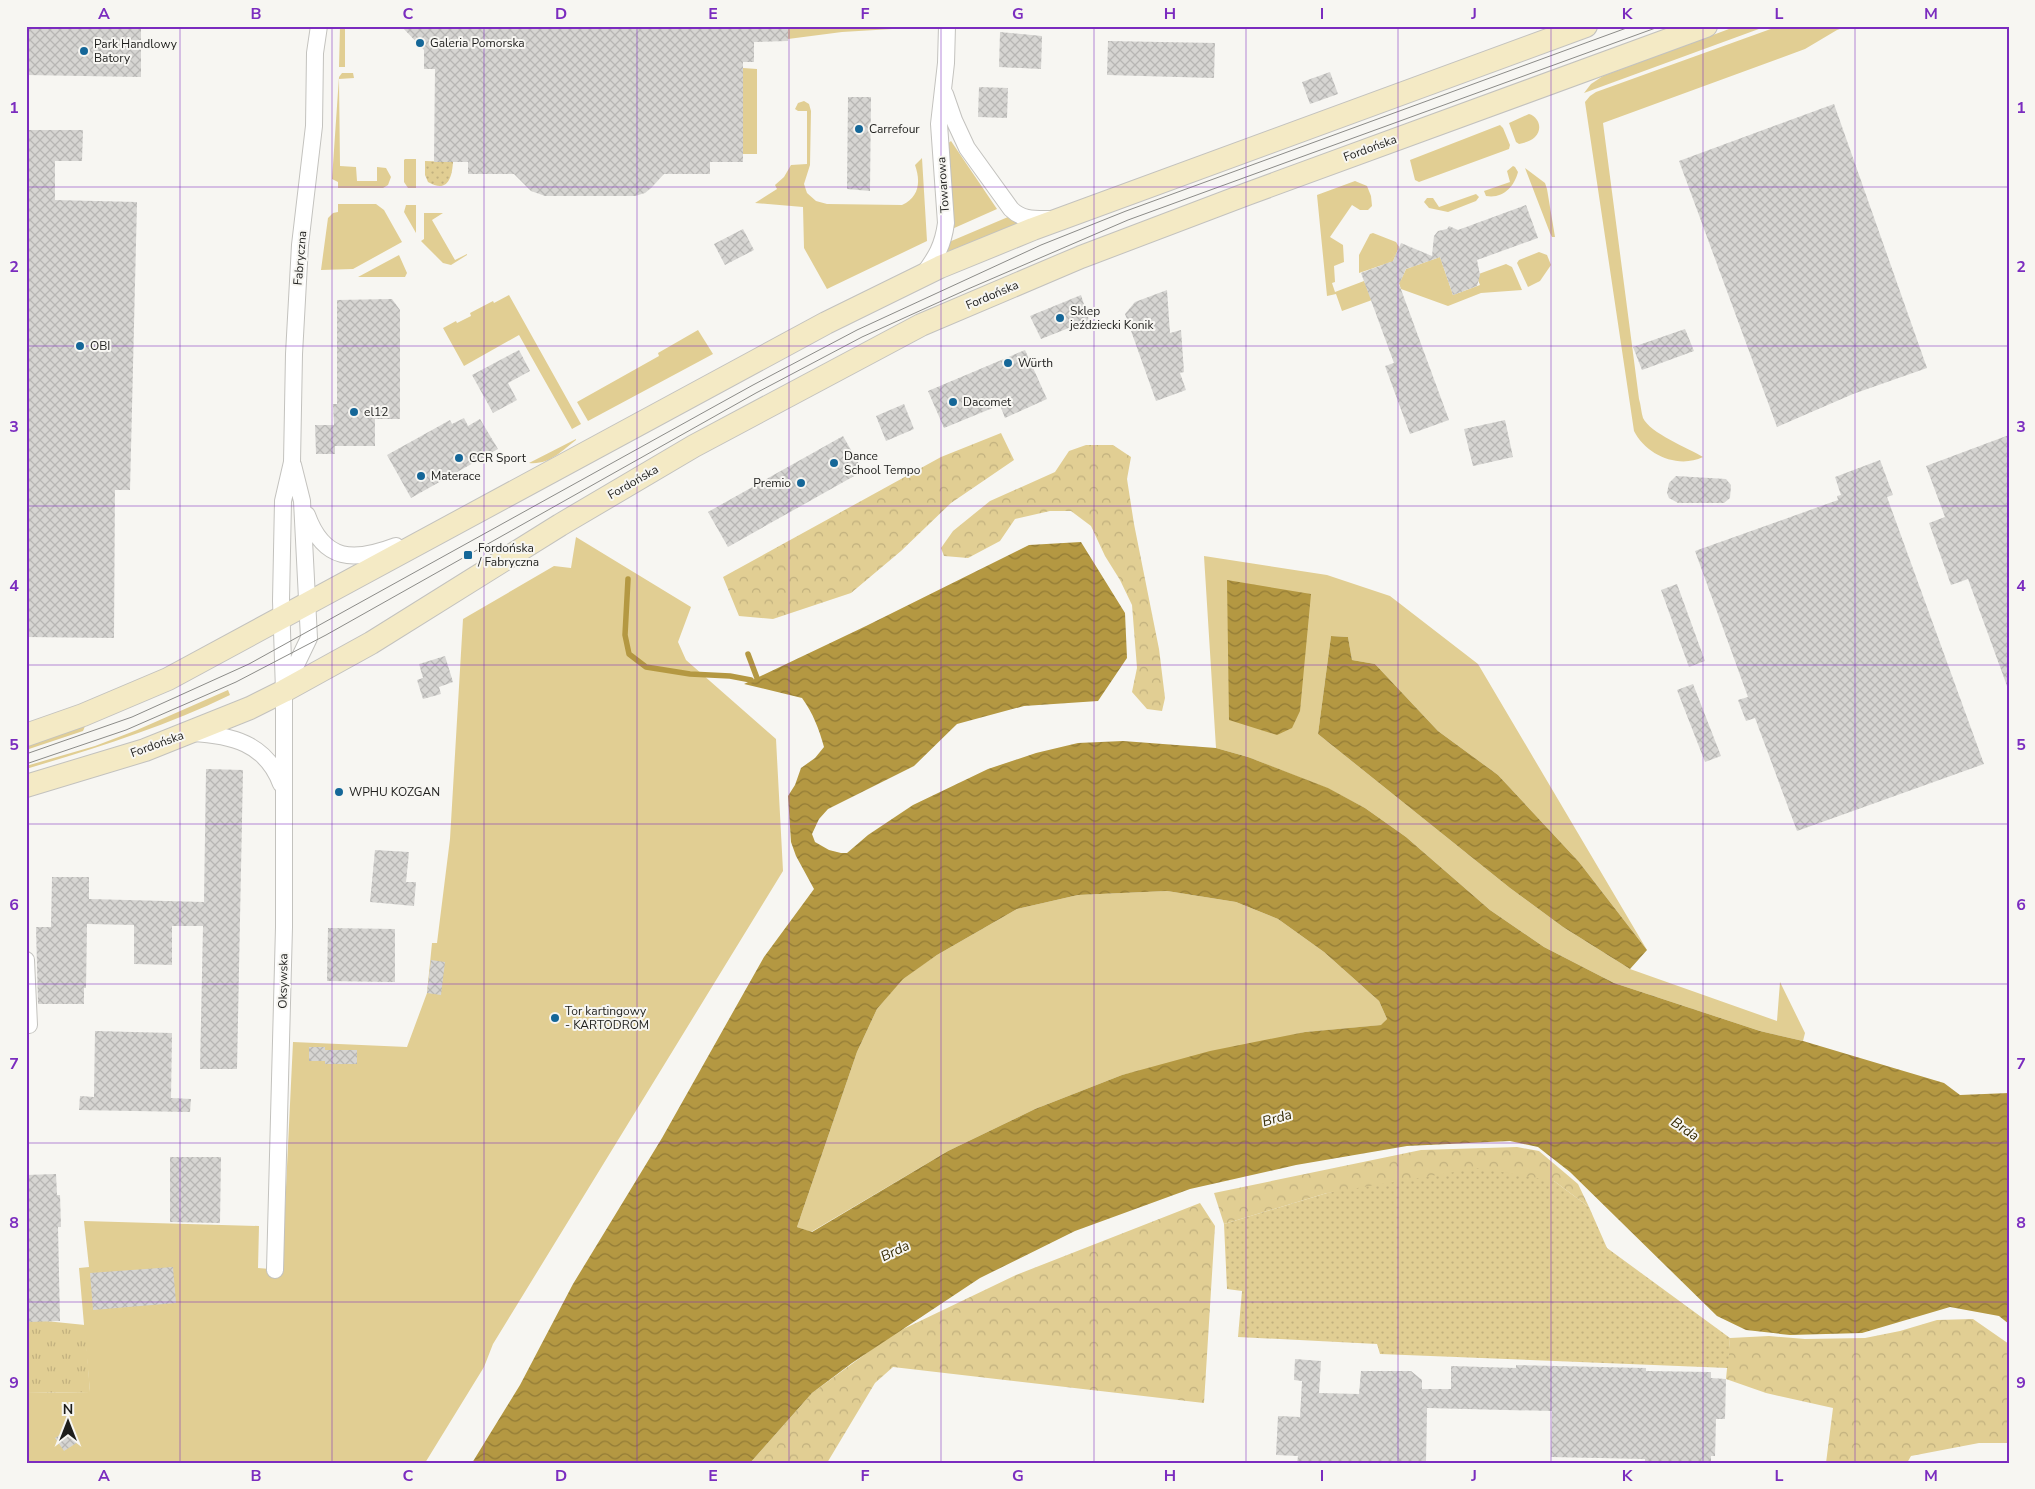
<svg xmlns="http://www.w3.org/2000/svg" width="2035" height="1489" font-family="'Nunito Sans',sans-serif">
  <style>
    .grass { fill: #e1ce93; fill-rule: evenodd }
    .forest { fill: url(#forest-crowns) }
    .park { fill: url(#park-tufts) }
    .garden { fill: url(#garden-dots) }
    .water { fill: url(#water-waves); fill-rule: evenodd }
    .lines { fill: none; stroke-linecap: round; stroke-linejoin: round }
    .stream { stroke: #b49842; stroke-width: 5.5 }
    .building { fill: url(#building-cross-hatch) }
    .minor-casing { stroke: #c3c2be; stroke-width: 18 }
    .secondary-casing { stroke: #c3c2be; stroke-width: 24 }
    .minor { stroke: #fff; stroke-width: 16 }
    .secondary { stroke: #f4eac5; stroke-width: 22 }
    .tram { stroke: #8c8c89; stroke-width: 1 }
    .grid { fill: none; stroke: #7b2cbf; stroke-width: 1; stroke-opacity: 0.55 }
    .poi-dot { fill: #156798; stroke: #f7f6f2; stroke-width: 2 }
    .labels { text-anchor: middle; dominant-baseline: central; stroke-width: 4; stroke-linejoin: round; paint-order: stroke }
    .poi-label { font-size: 12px; fill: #1e1e1c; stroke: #f7f6f2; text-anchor: start }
    .street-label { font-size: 12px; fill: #1e1e1c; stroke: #f7f6f2 }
    .water-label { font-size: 14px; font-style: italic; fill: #372c05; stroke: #f7f6f2 }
    .neatline { fill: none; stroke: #7b2cbf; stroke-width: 2 }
    .grid-label { font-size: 16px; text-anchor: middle; font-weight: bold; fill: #7b2cbf }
  </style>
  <defs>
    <pattern id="forest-crowns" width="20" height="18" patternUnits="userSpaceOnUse" patternTransform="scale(1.25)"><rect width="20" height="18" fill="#e1ce93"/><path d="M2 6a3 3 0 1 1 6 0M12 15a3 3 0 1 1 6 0" fill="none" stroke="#c1b07e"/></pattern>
    <pattern id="park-tufts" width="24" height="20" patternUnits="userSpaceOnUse" patternTransform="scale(1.25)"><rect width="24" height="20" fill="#e1ce93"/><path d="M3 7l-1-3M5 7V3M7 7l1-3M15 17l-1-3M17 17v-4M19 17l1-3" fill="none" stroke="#c1b07e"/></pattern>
    <pattern id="garden-dots" width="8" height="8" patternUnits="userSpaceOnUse" patternTransform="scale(1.25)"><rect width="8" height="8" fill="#e1ce93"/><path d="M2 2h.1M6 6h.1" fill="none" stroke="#c1b07e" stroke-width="1.8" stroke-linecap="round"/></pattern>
    <pattern id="water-waves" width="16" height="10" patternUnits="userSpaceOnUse" patternTransform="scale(1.25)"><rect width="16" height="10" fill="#b49842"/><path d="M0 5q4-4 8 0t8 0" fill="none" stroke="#927b36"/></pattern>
    <pattern id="building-cross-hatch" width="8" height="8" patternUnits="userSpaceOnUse" patternTransform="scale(1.25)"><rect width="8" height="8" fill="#d6d5d2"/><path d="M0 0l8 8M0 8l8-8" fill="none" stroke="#b7b6b4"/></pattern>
  </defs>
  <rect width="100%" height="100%" fill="#f7f6f2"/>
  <!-- grass -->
  <path class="grass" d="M340,26H345V67H339Z
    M788,26H909V28L842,32L788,39Z
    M1737,26H1767L1584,93L1591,84L1603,76Z
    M1779,26H1849L1837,30L1805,49L1603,123L1639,399C1641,405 1641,412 1643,418C1650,433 1688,448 1703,457C1678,469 1646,455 1634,431L1585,102L1590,96L1596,92Z
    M743,68L757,69V154H743Z
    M342,73H353L354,78L339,79L340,166L356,167L357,181H377V167L386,168L391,177L388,185L383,188H338V182L332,179L339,77Z
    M804,101L809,104L811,111L810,165L804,184L807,193L816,201L827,204L902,205C919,197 921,182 915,165L922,158L927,241L827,289L804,248L803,207L755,203L777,189L775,185L784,177L791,165L807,164V111H798L795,109L798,103Z
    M1529,114C1539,117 1543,129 1535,137C1531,141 1524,143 1519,144L1516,142L1509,123Z
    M1500,125L1503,128L1510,145L1509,149L1419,182L1415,180L1410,160Z
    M951,141L997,209L952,229L946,145Z
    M405,159H416V188H408L404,182V160Z
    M1513,166L1515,167L1518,172C1514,187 1503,199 1486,196L1484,191L1510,182L1507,171Z
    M1525,168L1545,183L1547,189L1555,237H1552L1550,233Z
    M1355,181L1367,186L1371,196L1372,206L1368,210H1360L1352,205L1330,237L1343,245L1344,262L1334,266L1335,282L1332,283L1335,292L1364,281L1372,300L1342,311L1336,294L1327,296L1317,195Z
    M1476,194L1479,197L1476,201L1448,212L1429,208L1424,202L1427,198H1433L1439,207Z
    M338,204H376L384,210L402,242L353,269L321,270L328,218L333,213L338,212Z
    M406,205H416V233L404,212Z
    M424,213H443L432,220L455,260L467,254V255L451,265L443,263L421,241L424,239Z
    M1008,217L1018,223L947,253L949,242Z
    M1373,233L1396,242L1399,247L1392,264L1391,262L1359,273V255L1370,234Z
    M1539,252L1547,255L1551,265L1540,281L1528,287L1517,263L1519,260Z
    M399,255L407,273L405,277H358Z
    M1440,257L1453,295L1480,285L1476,275L1506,264L1512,267L1522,290L1481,293L1448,306L1401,289L1398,281L1401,280L1406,269Z
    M509,295L581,424L572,429L519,335L464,366L443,328L456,321L457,323L471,316L470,313L493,301L494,303Z
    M698,330L713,354L588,421L577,402L659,356L658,353Z
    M576,439V440C561,451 550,465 529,463Z
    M576,537L691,607L678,642L686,660L776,739L783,871L493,1344L484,1367L425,1463H26V1393L90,1392L79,1268L89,1267L84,1221L259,1226L258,1268L282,1270L293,1042L407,1047L427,993L432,943H437L450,839L463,619L554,566L571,568Z
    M1204,556L1327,575L1390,596L1478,664L1647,950L1579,862L1498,775L1438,731L1375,664L1352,660L1348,637L1331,636L1318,734L1510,888L1563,927L1630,969L1777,1021L1780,982L1805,1033L1803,1041L1760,1031L1614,983L1544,947L1490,910L1406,837L1365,808L1327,788L1248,757L1216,748ZM1310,594L1306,633L1277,735Z
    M228,690L230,695C164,727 96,748 26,769V766L95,746L137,730Z
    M86,724L83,731L26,750V745Z
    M1167,891L1236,902L1278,919L1324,952L1379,1001L1387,1019L1382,1025L1305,1032L1122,1075L1035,1109L948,1151L811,1232L797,1227L857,1052L877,1009L903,978L937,955L1017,909L1078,895Z"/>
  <!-- forest -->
  <path class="forest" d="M1001,433L1014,460L951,503L901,551L851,593L773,619L739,616L723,577L941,457Z
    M1086,445H1113L1131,457L1127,479L1134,524L1159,649L1165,698L1162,711L1147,709L1132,692L1137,668L1132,605L1120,580L1105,556L1091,526L1071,511H1050L1015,519L1000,541L968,558L944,556L941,548L953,531L990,501L1055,472L1069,451Z
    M1517,1147L1539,1151L1578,1184L1589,1207L1554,1181L1327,1193L1224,1224L1214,1193L1421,1150Z
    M1200,1203L1215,1226L1204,1403L893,1367L875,1383L827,1463H750L812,1393L893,1334L1016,1275Z
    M1973,1319L2009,1344V1443H1979L1911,1456L1907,1463H1826L1833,1408L1766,1393L1726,1379L1730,1338L1769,1336L1805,1339L1865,1338L1900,1331L1937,1320Z"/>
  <!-- park -->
  <path class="park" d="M26,1319L85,1325L90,1392L26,1393Z"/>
  <!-- garden -->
  <path class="garden" d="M425,161L453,162C452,177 448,194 428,182L425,175Z
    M1479,1168L1554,1181L1589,1207L1607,1248L1730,1338L1728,1368L1380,1354L1377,1344L1238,1337L1242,1291L1227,1289L1224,1224L1327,1193Z"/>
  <!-- water -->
  <path class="water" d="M1081,542L1125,613L1127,658L1098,701L1024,706L957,724L914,766L828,809L819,819L812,834L815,842L829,850L841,853H847L868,835L913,805L988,769L1036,753L1078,743L1123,741L1216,748L1248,757L1328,788L1365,808L1406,837L1490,910L1544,947L1614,983L1760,1031L1803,1041L1944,1083L1960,1095L2009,1093V1324L1999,1316L1950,1307L1862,1333L1790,1335L1746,1330L1717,1316L1570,1172L1538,1147L1510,1141L1407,1146L1296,1165L1190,1189L1075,1231L980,1278L852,1363L812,1393L750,1463H472L520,1385L573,1284L662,1138L764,957L814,889L796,856L791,842L788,796L795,785L801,768L815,758L824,747C819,729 813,713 802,698L744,684L866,626L1029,545ZM1167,891L1236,902L1278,919L1324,952L1379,1001L1387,1019L1381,1025L1305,1032L1210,1051L1122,1075L1035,1109L948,1151L812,1232L797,1227L857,1052L877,1009L903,979L937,955L1017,909L1078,895Z
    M1227,580L1311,594L1300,711L1292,728L1277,735L1229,720Z
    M1331,636L1348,637L1352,660L1375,664L1438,731L1498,775L1579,862L1647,950L1630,969L1563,927L1510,888L1318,734Z"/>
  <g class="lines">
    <!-- stream -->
    <path class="stream" d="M628,579L625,635L629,654L646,667L690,674L730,676L751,680
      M748,654L757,678"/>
  </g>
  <!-- building -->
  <path class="building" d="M26,26H141V77L26,75Z
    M401,26H788V41L754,42V62H743V162H710V174H664L651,188L645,193L635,196H545L531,191L514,174H468V162H434L435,69H424V50Z
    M1000,32L1042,36L1041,69L999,67Z
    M1108,41L1215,43L1214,78L1107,75Z
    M1330,72L1338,94L1310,104L1302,82Z
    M979,87L1008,88L1007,118L978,117Z
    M848,97H871L870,191L847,189Z
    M1834,104L1927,368L1853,394L1777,427L1679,161Z
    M26,130H83L82,161H55V200L137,202L130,490H115L114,638L26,637Z
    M1526,205L1538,238L1477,260L1480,275L1477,286L1453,295L1440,257L1406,269L1399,284L1449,420L1410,434L1385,366L1394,363L1361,273L1393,261L1401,243L1432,256L1434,236L1438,231L1447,229L1449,226L1458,230Z
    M743,229L754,250L725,265L714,244Z
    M1167,290L1170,333L1181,330L1184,372L1180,373L1186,390L1156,401L1125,314L1135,302Z
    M1081,295L1089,320L1041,339L1030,316Z
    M392,299L400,310V419H375V446H335V454H316L315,425H334L333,404H337V300Z
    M1685,329L1694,351L1642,370L1633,347Z
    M519,350L530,371L508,383L517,400L493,413L472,375Z
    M1025,350L1047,399L1005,418L1000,405L944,428L928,391Z
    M904,404L914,429L886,441L876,416Z
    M464,418L468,426L480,419L498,449L411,498L387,455L450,420L452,424Z
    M1505,420L1513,457L1473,466L1464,429Z
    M2009,435V686H2007L1968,579L1951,585L1929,523L1945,517L1926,466Z
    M843,436L863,471L728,547L708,512Z
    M1880,460L1893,495L1887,497L1984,764L1797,831L1755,718L1746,721L1738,700L1748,697L1695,551L1838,500L1837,496L1841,495L1835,477Z
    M1676,476L1726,479L1731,485L1730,498L1724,503H1678L1669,498L1667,493L1669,483Z
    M1677,584L1705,661L1689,667L1661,590Z
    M445,656L453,682L439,687L441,694L423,699L417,680L423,678L419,664Z
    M1693,684L1721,756L1705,762L1677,690Z
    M206,769L243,770L237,1069H200L203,926H172V965L134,964V925L87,924L86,988H84V1004H38L36,927H51L52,877H89V899L204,902Z
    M375,850L409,852L406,882H416L414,906L370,902Z
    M328,928L395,929V982L327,981Z
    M431,960L445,962L441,995L427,993Z
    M95,1031L172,1033L171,1098L191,1099L190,1112L79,1110L80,1096L94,1097Z
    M309,1047H325V1050H357V1064H325V1061H309Z
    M170,1157H221L220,1223L170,1222Z
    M56,1174L57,1195H60L61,1227H58L60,1321L29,1322V1311H26V1175Z
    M173,1267L176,1303L93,1310L90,1273Z
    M1295,1359L1321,1361L1319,1393L1359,1394L1361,1371H1411L1422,1380V1389H1451V1366L1516,1368V1365L1646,1368V1371L1711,1372V1378L1726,1379L1725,1419H1716L1715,1456H1711V1463H1645V1459L1551,1457L1552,1411L1427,1408L1426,1463H1297L1298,1456L1276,1455L1278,1416L1300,1417L1302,1381L1294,1380Z
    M69,1429L78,1442L64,1451L55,1438Z"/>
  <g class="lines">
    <!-- minor casing -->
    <g class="minor-casing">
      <path id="minor" d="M945,94L954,120L967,148L1011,209C1022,220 1034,219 1050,219
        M923,275C936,257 943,246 946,223L939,124L946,63L947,26
        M307,515C324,562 354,562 396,546
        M284,690L309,638L302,501L293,465
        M192,733C231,735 266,743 281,784
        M26,960L29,1025H26
        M275,1270L284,927V691L281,601L283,501L292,462L294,354L300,245L314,126L315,53L319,26"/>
    </g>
    <!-- secondary casing -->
    <g class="secondary-casing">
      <path id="secondary" d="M26,735L83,715L168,679L826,323L940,267L1033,229L1586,26
        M26,786L145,750L250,708L284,691L371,643L560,525L694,446L921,325L1081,257L1247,194L1706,26"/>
    </g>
    <!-- minor -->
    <use href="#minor" class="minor"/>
    <!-- secondary -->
    <use href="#secondary" class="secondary"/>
    <!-- tram -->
    <path class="tram" d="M26,754L132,717L249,664L753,385L857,330L1041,245L1126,211L1632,26
      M26,764L126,730L236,682L326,635L756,393L862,337L968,289L1128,220L1661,26"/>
  </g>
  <!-- grid -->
  <path class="grid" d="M180,26V1463M332,26V1463M484,26V1463M637,26V1463M789,26V1463M941,26V1463M1094,26V1463M1246,26V1463M1398,26V1463M1551,26V1463M1703,26V1463M1855,26V1463M26,187H2009M26,346H2009M26,506H2009M26,665H2009M26,824H2009M26,984H2009M26,1143H2009M26,1302H2009"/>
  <!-- markers -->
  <g class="poi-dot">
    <circle cx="420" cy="43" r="5"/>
    <circle cx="84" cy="51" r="5"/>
    <circle cx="859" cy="129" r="5"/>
    <circle cx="1060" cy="318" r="5"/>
    <circle cx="80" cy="346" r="5"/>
    <circle cx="1008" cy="363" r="5"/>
    <circle cx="953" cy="402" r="5"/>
    <circle cx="354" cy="412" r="5"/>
    <circle cx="459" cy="458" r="5"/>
    <circle cx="834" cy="463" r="5"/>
    <circle cx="421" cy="476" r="5"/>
    <circle cx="801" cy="483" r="5"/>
    <rect x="463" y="550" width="10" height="10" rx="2.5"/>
    <circle cx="339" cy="792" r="5"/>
    <circle cx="555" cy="1018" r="5"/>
  </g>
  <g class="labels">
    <!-- poi labels -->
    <g class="poi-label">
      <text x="430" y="43">Galeria Pomorska</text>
      <text x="94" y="44">Park Handlowy<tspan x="94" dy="14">Batory</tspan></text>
      <text x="869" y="129">Carrefour</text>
      <text x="1070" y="311">Sklep<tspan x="1070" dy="14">jeździecki Konik</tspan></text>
      <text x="90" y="346">OBI</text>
      <text x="1018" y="363">Würth</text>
      <text x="963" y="402">Dacomet</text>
      <text x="364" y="412">el12</text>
      <text x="844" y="456">Dance<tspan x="844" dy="14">School Tempo</tspan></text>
      <text x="469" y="458">CCR Sport</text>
      <text x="431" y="476">Materace</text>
      <text x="791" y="483" text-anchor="end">Premio</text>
      <text x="478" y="548">Fordońska<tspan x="478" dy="14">/ Fabryczna</tspan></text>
      <text x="349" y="792">WPHU KOZGAN</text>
      <text x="565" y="1011">Tor kartingowy<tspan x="565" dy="14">- KARTODROM</tspan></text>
    </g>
    <!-- street labels -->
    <g class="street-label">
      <text transform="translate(1370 148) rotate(-20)">Fordońska</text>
      <text transform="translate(943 185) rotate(-94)">Towarowa</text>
      <text transform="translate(300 258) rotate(-85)">Fabryczna</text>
      <text transform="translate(992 295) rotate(-23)">Fordońska</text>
      <text transform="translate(633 482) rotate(-30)">Fordońska</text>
      <text transform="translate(157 744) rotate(-20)">Fordońska</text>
      <text transform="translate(283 981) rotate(-89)">Oksywska</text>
    </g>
    <!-- water labels -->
    <g class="water-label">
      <text transform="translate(1277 1118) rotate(-16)">Brda</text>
      <text transform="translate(1685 1129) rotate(34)">Brda</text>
      <text transform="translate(895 1251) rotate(-26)">Brda</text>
    </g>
  </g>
  <!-- border -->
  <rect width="2035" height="1489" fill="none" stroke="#f7f6f2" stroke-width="55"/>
  <!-- north arrow -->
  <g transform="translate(68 1422)" stroke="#f7f6f2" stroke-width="4" paint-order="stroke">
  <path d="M0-4L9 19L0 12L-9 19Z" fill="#1e1e1c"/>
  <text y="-8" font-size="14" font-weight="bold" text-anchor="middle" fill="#1e1e1c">N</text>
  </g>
  <rect x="28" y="28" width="1980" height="1434" class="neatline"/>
  <g class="grid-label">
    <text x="104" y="19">A</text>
    <text x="256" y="19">B</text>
    <text x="408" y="19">C</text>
    <text x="561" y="19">D</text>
    <text x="713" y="19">E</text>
    <text x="865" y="19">F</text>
    <text x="1018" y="19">G</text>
    <text x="1170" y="19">H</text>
    <text x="1322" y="19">I</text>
    <text x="1474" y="19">J</text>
    <text x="1627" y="19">K</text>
    <text x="1779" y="19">L</text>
    <text x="1931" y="19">M</text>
    <text x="14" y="113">1</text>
    <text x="2021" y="113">1</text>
    <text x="14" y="272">2</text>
    <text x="2021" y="272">2</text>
    <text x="14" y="432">3</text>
    <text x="2021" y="432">3</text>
    <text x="14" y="591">4</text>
    <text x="2021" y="591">4</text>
    <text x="14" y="750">5</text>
    <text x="2021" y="750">5</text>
    <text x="14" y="910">6</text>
    <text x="2021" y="910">6</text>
    <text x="14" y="1069">7</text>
    <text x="2021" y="1069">7</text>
    <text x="14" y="1228">8</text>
    <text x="2021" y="1228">8</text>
    <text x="14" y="1388">9</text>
    <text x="2021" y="1388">9</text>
    <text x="104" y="1481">A</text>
    <text x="256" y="1481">B</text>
    <text x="408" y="1481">C</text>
    <text x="561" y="1481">D</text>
    <text x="713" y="1481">E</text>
    <text x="865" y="1481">F</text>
    <text x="1018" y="1481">G</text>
    <text x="1170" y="1481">H</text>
    <text x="1322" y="1481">I</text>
    <text x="1474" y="1481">J</text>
    <text x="1627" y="1481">K</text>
    <text x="1779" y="1481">L</text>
    <text x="1931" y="1481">M</text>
  </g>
</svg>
